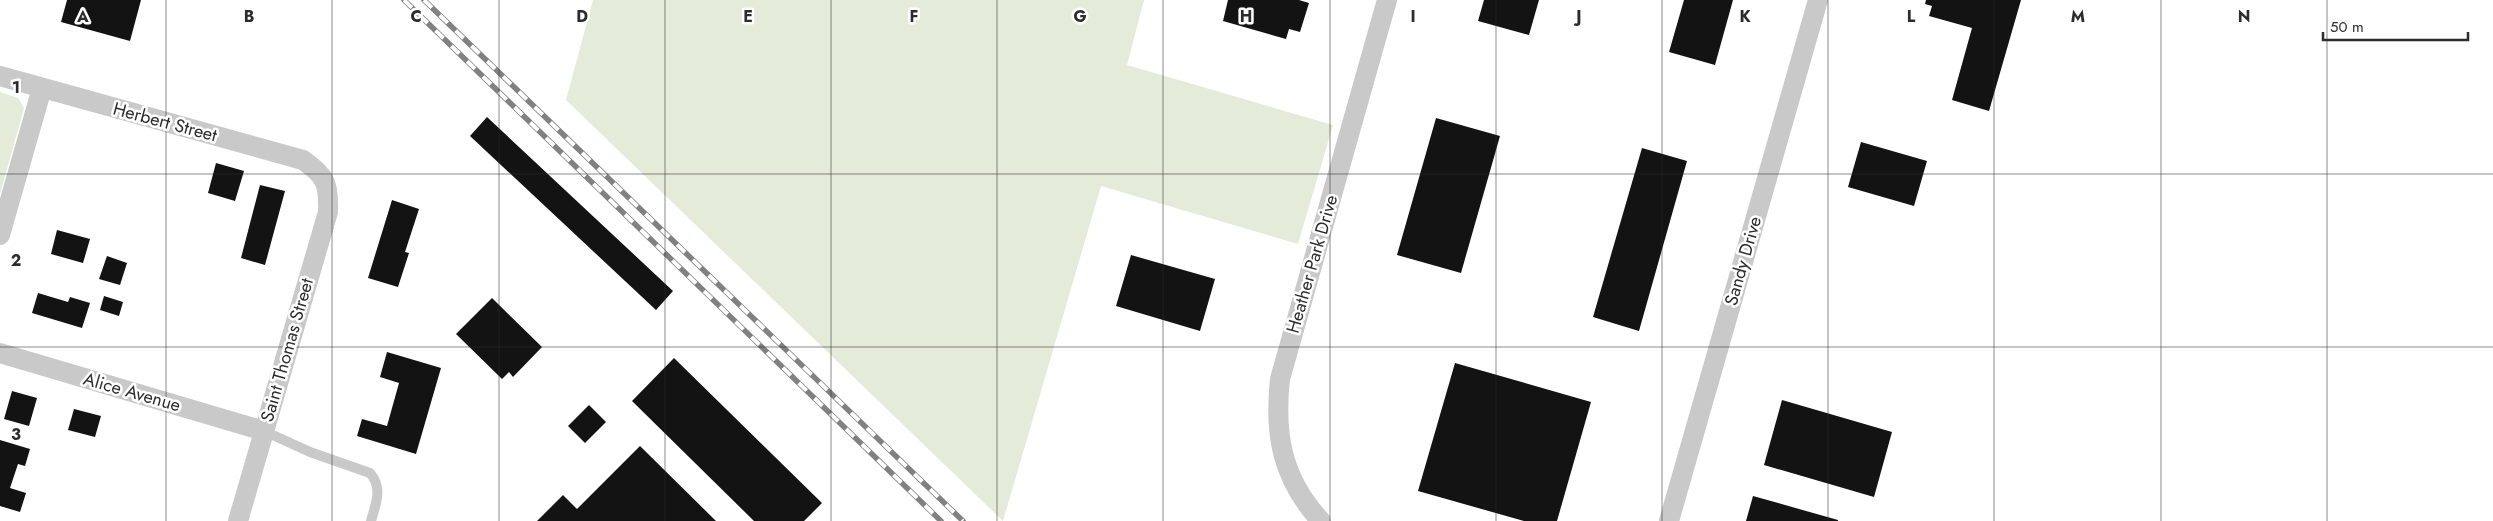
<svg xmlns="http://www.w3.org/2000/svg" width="2493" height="521" font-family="Jost,sans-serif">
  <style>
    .green { fill: #e4ebd8 }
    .building { fill: #131313 }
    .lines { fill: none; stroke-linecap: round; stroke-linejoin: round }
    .lane { stroke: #c9c9c9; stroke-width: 10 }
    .street { stroke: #c9c9c9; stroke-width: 20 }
    .rail-casing { stroke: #818181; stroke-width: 5.5 }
    .rail { stroke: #fff; stroke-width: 4; stroke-dasharray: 11; stroke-linecap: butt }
    .grid { fill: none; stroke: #2c2c2c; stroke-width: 1; stroke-opacity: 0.55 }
    .labels { text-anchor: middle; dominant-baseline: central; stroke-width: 5; stroke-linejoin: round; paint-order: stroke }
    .street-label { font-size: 18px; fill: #2c2c2c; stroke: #fff }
    .grid-label { font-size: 16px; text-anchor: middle; font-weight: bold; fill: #2c2c2c; stroke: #fff; stroke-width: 5; stroke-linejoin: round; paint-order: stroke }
  </style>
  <rect width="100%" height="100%" fill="#fff"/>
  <!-- green -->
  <path class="green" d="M593,0H1144L1127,65L1333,125L1298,244L1101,186L1003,521L566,100Z
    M0,92L18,98L24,108L0,194Z"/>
  <!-- building -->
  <path class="building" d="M67,0H141L130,41L61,22Z
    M1228,0H1299L1309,3L1300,32L1289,29L1286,39L1223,21Z
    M1484,0H1539L1529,35L1478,21Z
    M1684,0H1733L1715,65L1669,52Z
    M1926,0H2021L1989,111L1952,100L1972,28L1929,16L1932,6L1925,4Z
    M487,117L673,291L656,310L470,136Z
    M1436,118L1500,136L1461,273L1397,255Z
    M1861,142L1927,161L1914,206L1848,187Z
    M1642,148L1687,161L1639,331L1593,317Z
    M216,163L244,171L235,201L208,193Z
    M260,185L285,191L265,265L241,258Z
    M392,200L419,209L405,252L409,253L398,287L368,278Z
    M57,230L90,239L83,263L51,254Z
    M1131,255L1215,279L1200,331L1116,306Z
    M107,256L127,263L120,285L99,279Z
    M38,293L68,302L70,297L90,303L82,328L32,313Z
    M104,296L123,302L119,316L100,310Z
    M492,298L542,347L513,377L509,372L502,379L456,334Z
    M387,352L441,368L416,454L357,436L362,419L387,426L399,383L380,377Z
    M674,358L822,503L804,521H754L632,401Z
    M1455,363L1591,402L1557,521H1524L1418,491Z
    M12,391L37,398L29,426L4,419Z
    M1782,400L1892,432L1874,497L1764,465Z
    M589,405L606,422L585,443L568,426Z
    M74,409L101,416L95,437L68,430Z
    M0,440L30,449L25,466L18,464L10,488L26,493L20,512L0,506Z
    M640,446L716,521H537L563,495L577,509Z
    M1753,496L1838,520V521H1746Z"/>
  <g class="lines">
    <!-- lane -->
    <path class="lane" d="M264,431L310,452L370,473C383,488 376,503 371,521"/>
    <!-- street -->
    <path class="street" d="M0,76L303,160C326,176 329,184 328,212L238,521
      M0,235L42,88
      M0,353L264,431
      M1321,521C1282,479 1274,435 1280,379L1387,0
      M1669,521L1818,0"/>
    <!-- rail casing -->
    <g class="rail-casing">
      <path id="rail" d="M404,0L941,521
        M424,0L963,521"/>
    </g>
    <!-- rail -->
    <use href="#rail" class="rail"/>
  </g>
  <!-- grid -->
  <path class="grid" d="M166,0V521M332,0V521M499,0V521M665,0V521M831,0V521M997,0V521M1163,0V521M1330,0V521M1496,0V521M1662,0V521M1828,0V521M1994,0V521M2161,0V521M2327,0V521M0,174H2493M0,347H2493"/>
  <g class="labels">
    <!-- street labels -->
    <g class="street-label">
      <text transform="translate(165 122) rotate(15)">Herbert Street</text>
      <text transform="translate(1743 261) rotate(-74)">Sandy Drive</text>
      <text transform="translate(1312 264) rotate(-74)">Heather Park Drive</text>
      <text transform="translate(287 350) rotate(-74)">Saint Thomas Street</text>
      <text transform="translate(132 392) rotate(16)">Alice Avenue</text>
    </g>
  </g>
  <g class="grid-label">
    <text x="83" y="22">A</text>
    <text x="249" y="22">B</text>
    <text x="416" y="22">C</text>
    <text x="582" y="22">D</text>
    <text x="748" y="22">E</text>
    <text x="914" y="22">F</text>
    <text x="1080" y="22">G</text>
    <text x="1246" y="22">H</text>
    <text x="1413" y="22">I</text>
    <text x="1579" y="22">J</text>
    <text x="1745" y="22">K</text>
    <text x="1911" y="22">L</text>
    <text x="2078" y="22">M</text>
    <text x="2244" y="22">N</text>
    <text x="16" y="93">1</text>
    <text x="16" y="266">2</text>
    <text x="16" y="440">3</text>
  </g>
  <!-- scale -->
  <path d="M2323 32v8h145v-8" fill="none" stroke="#2c2c2c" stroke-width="2.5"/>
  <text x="2330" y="32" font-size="15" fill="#2c2c2c" stroke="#ffffff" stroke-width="4" paint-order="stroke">50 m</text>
</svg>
